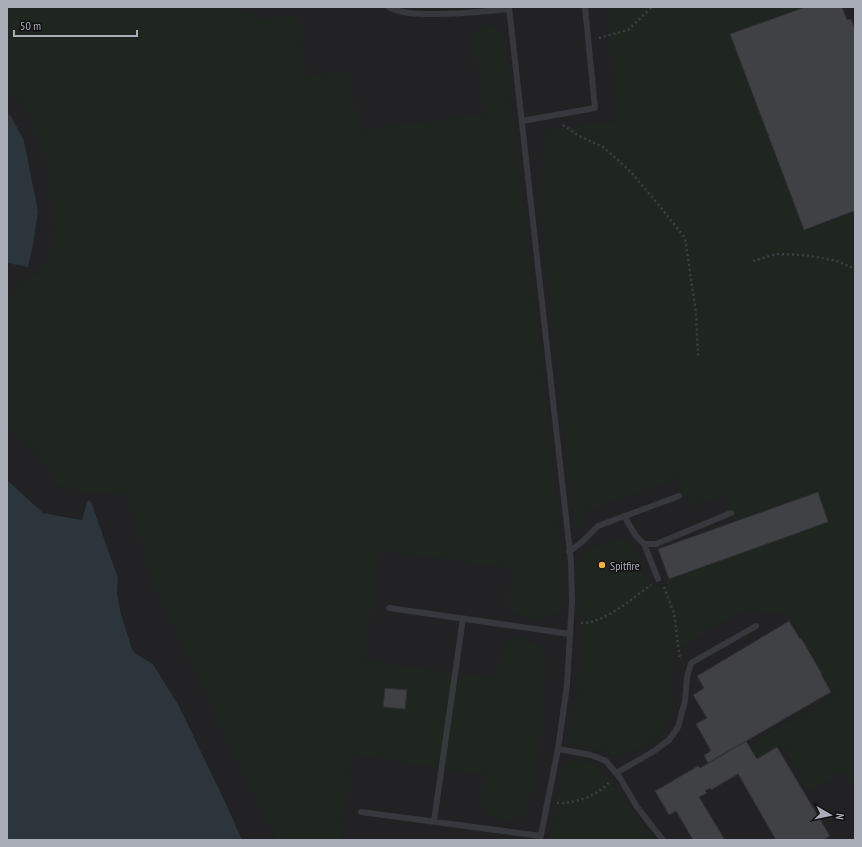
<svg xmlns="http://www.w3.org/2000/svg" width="862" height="847" font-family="'PT Sans Narrow',sans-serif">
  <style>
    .built { fill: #222225 }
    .green { fill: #1e261f }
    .water { fill: #2c353c }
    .building { fill: #404145; stroke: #303034 }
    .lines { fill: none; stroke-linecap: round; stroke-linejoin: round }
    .path { stroke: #3d3f44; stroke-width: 2.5; stroke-dasharray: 2 3; stroke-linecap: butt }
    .service { stroke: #37383d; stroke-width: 6 }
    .poi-dot { fill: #f2b134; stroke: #111113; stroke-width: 1.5 }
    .labels { text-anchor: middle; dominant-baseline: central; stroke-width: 3; stroke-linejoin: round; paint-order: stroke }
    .poi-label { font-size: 12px; fill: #a8adb8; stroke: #111113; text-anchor: start }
  </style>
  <rect width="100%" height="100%" fill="#161618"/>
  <!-- built -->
  <path class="built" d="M7,7H855V840H242L229,810L179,706L153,664L136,654L132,649L121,614L117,593L118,578L87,502L82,520L43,513L7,480V263L28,266L33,245L38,211L7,114Z"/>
  <!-- green -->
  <path class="green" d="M7,7H239L261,18L299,14L307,75L350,70L359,130L485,114L479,71L474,41L478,28L484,24L493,27L502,33L506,47L512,111L537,316L552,459L564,568L563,607C560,612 556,614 551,616C531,623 524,617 508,607L513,569L380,550L364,660L498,679L503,643L512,639L523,638L537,644L545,653L547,663L543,715L536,769L529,803L524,814L514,820L503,819L491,817L481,809L486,775L354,754L340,840H278L223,730L153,581L127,495L84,493L57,484L46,465L12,430L7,422V299L21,282L43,270L52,251L54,214L45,157L27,107L7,92Z
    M609,7H809L738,41L808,230L855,212V792L843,771L809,791L783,745L758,759L749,745L835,696L790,616L745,609L674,651L673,686L671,710L665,730L653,743L638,750L620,755L589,748L573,743L570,736L581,666L579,559L583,553L590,548L617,540L624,539L633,543L637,553L645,582L661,589L669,579L828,522L817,492L734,521L726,494L689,507L678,478L587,511L579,531L574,523L541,209V162L545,130L616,121Z
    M577,760L597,766L608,776L620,794L656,840H549L564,768L568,762Z"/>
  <!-- water -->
  <path class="water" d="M7,114L11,116L24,141L38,211L33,245L28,267L7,263Z
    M7,480L43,513L82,520L87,502L89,500L91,502L118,578L117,593L121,614L132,649L136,654L153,664L179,706L229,810L242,840H7Z"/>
  <!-- building -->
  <path class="building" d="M803,7H842L847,20L851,19L855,30V212L854,211L804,230L730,34L803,8Z
    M818,492L828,522L669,579L658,549Z
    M789,621L800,639L801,638L822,674H821L831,692L708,763L704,755L711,751L696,724L707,718L693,695L704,688L697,676Z
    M385,688L407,690L405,709L383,707Z
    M746,741L757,759L777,747L830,836L823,840H776L738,774L711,790L710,788L705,791L707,793L699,797L725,840H693L676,811L669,815L655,791L698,766L700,768Z"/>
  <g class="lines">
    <!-- path -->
    <path class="path" d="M599,38L628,30L652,7
      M563,125L579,136L603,147L630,171L662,209L685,238L696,313L698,356
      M753,261L776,254L805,255L837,261L855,269
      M664,587L674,613L680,660
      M581,623C603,624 633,598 651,585
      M557,803C574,804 600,795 610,781"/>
    <!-- service -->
    <path class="service" d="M389,7C404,15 421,14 438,14C462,14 485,11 509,9
      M509,7L571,562L572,601L567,685L558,749L540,840
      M522,121L595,108L585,7
      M624,516L636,536L644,544H656L731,513
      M644,544L658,579
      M569,552L583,541L598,526L679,496
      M389,608L570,634
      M558,749L591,755L606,761L620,778L637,807L663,840
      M616,773L651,753L669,740L678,727L685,701L687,677L691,663L756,626
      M361,812L541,836
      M434,821L463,618"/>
  </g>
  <!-- markers -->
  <circle class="poi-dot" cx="602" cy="565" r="4"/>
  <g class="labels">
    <!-- poi labels -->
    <g class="poi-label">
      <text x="610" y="565">Spitfire</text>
    </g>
  </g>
  <!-- border -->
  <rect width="862" height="847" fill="none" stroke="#a8adb8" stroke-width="16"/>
  <!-- north arrow -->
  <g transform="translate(830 815) rotate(99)" stroke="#111113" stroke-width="3" paint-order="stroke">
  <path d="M0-3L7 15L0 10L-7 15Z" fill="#a8adb8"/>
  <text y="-6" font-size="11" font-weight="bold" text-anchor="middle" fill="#a8adb8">N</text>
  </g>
  <!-- scale -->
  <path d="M14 30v6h123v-6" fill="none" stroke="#a8adb8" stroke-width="2"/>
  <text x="20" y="30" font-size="12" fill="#a8adb8" stroke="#111113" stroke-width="3" paint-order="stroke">50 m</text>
</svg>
